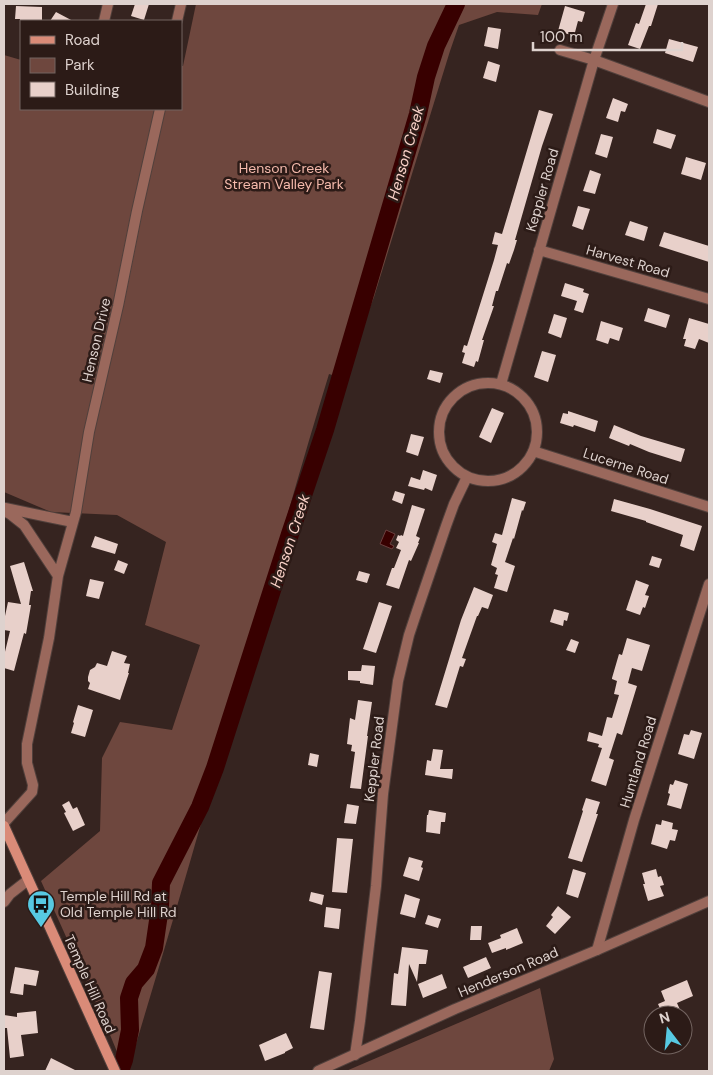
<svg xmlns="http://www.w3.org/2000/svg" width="713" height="1075" font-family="'DM Sans',sans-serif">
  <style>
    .green { fill: #6e473e }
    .water { fill: #380000; stroke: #6a3f3e }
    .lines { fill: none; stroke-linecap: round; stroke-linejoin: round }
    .river { stroke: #380000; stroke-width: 18 }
    .building { fill: #e8d0ca }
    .minor-casing { stroke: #51403c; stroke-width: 12 }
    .tertiary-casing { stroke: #51403c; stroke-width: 12 }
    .secondary-casing { stroke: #51403c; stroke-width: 12 }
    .minor { stroke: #9a685c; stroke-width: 10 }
    .tertiary { stroke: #9a685c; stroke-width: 10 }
    .secondary { stroke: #da8b78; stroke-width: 10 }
    .labels { text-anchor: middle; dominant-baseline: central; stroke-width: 5; stroke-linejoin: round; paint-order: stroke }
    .park-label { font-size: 14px; fill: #f5baac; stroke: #2c1b17 }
    .street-label { font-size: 14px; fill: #ded2ce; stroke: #2c1b17 }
    .poi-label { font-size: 14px; fill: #ded2ce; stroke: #2c1b17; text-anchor: start }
    .water-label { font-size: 15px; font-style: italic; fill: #fad2c8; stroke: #2c1b17 }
  </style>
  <rect width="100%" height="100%" fill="#362420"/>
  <!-- green -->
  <path class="green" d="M196,4H542L538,15L497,12L459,25L450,51L374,297L358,338L345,379L329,374C285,517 247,662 206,806C181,895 154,983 128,1071H125L108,1030L41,881L100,831L102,758L120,722L172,730L200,645L145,625L166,542L117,515L51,512L4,492V55L21,60V109H181V66H183Z
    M540,988L554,1059L549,1071H346Z"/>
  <!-- water -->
  <path class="water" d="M386,530L395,534L390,544L394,546L392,549L380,544Z"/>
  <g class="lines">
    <!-- river -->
    <path class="river" d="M120,1071L124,1060L130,1030L129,998L134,983L146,969L154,948L160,907L161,883L200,807L215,768L290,534L325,430L418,114L426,77L436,46L456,4"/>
  </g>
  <!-- building -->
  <path class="building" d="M135,4H149L144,20L131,16Z
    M646,4H658L651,26H649L640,49L628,45L636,23L639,24Z
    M16,6L42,7V21H20V19H15Z
    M565,6L585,12L582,22L578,21L574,36L558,31Z
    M56,12L73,21H50Z
    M488,27L501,29L498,49L484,46Z
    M669,39L698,47L693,62L665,53Z
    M488,61L500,65L496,82L483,78Z
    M613,98L628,104L625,112L621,111L618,122L606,118Z
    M539,110L553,114L542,146L515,240H517L514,250L509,264L507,263L498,291H496L492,306H494L482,340H484L478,362L476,361L474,367L462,363L465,353L462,352L464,345L467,346L494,260L498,245L492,244L495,232L502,234Z
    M657,129L676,135L671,149L653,143Z
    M601,134L613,137L607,158L595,154Z
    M686,157L706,163L701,180L681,174Z
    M590,170L601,174L595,194L583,191Z
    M578,206L590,209L583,230L572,226Z
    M630,221L648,227L644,241L625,235Z
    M664,232L709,246V262L659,246Z
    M565,283L584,289L583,292L589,294L583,313L574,310L577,301L561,296Z
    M648,308L670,315L666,328L644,321Z
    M554,314L567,318L561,338L548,333Z
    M689,318L709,324V343L699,339L695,349L684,346L686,339H683Z
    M601,321L623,328L619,341L610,338L608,344L596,340Z
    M542,351L556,355L548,382L534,377Z
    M430,370L443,373L440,383L427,379Z
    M492,408L504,413L491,443L479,437Z
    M568,411L598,421L595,432L574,425L573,427L560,423L563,413L568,414Z
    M614,425L641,436L685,449L681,462L649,452L630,444L629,446L609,438Z
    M411,434L424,437L418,456L406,452Z
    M423,470L437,475L432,491L425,488L424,490L408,486L411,477L420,480Z
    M395,491L405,494L402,504L392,500Z
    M512,498L526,502L523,511L522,510L514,539L513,538L505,562L515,566L507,592L494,588L498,575L495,574L497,568L491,565L497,544L492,542L495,533L502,535Z
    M614,499L650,509L702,526L694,551L680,546L683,535L646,522V521L611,511Z
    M412,505L425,509L416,536L420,538L418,543H419L411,561L409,560L399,589L386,585L392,568H394L401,550L396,548L399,542L396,540L398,535L400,536L401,535L403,536Z
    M95,536L118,544L115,554L91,547Z
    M652,556L662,559L659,568L649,565Z
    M118,560L128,564L124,574L114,570Z
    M24,562L33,591H31L29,605H31L26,634L24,633L14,671L4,668V656L10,631L4,630V616H5L8,602L21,604L10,566Z
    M359,571L370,574L367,583L356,580Z
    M90,579L104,582L99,599L86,596Z
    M636,580L649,585L645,595L649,596L645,608L643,607L640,615L626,610Z
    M474,587L493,595L488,609L482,607L478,616H477L462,658L466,659L463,667L460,666L447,708L435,705L461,620Z
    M379,602L392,606L376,653L363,649Z
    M554,609L569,613L567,621L564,620L563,626L550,622Z
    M627,638L650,645L642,671L632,668L628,683L637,686L622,735L617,733L609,758L614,760L606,786L591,781L602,748L598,747L599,744L587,741L589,732L602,736L607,717L612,718L619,695L614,694L617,681L612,679V678L619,654L622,655Z
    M571,639L579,642L575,653L566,650Z
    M112,651L127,656L124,663L130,664L128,673H129L120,700L88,689L90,683L88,681V677L90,670L95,667L97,663L107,666Z
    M362,665L375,666L373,685L360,683V681L348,680V671H361Z
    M358,700L372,702L367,736H368L361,789L350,788L355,752L351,751L352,745L347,744L350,718L355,720Z
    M78,705L93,710L85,737L71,733L74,723L73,722Z
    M691,730L702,733L694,759L678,754L684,734L689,735Z
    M433,749L443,750L440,769H453L452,779L425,775L427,760L431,761Z
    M310,753L319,755L317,767L308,765Z
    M675,780L688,784L681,809L667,805L670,794L668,793L670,784L673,785Z
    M586,798L600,802L596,814H598L582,862L568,858L583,811L582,810Z
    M69,801L73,809L77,807L85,825L73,831L64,813L66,812L62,805Z
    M347,804L359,806L356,824L344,823Z
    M429,810L446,813L445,822H441L440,834L426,832L427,815H428Z
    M662,820L673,823L672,829L678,830L675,841L670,840L667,849L651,844L656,824L661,825Z
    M337,838L353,839L347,893L332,892Z
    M409,857L423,861L421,867L423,868L419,881L403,876Z
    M573,869L586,873L578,898L566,894Z
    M656,869L658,877L661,876L664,885L660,886L664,896L648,901L643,884H645L642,873Z
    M311,892L324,895L322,905L309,901Z
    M405,894L420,899L415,918L400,914Z
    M558,906L571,917L555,934L546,926L553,917L551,915Z
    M326,907L341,909L339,929L324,927Z
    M428,915L441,919L438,928L425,924Z
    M471,926H482L481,940H470Z
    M517,928L523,943L506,950V948L492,953L488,943L501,938L500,935Z
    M402,947L428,950L426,964H419L417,982L409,964L406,1006L391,1005L394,973L398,974Z
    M486,957L491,968L468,978L463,967Z
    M15,967L39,971L36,986L24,984L23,995L10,993Z
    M319,971L332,973L324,1030L310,1028Z
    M442,974L447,988L423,998L418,984Z
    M687,980L693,996L677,1003L681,1012L678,1013L679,1015H663L658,1004L665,1001L661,991Z
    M36,1011L38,1033L21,1035L24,1056L10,1058L7,1028H4V1015L17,1017V1013Z
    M286,1033L293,1048L285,1052V1053L265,1061L259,1045Z
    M51,1058L77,1071H45Z"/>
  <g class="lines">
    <!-- minor casing -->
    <g class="minor-casing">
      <path id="minor" d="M104,21L108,4
        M177,21L181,4
        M560,50L594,60L709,102
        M539,250L709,299
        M439 432a49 49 0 1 1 98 0a49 49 0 1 1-98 0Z
        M501,384L594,60L613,4
        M533,451L709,507
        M5,508L73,522
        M4,511L10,514L24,525L58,576L49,638L27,744V763L33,785L32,792L4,823
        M58,576L76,512L89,432L118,306L137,211L160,109
        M4,902L10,894L28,880
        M597,950L634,820L709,584
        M355,1055L360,1021L376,886L383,794L398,681L409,635L417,611L446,526L454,504L467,477"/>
    </g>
    <!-- tertiary casing -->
    <g class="tertiary-casing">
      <path id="tertiary" d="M318,1071L455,1009L597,950L709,901"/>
    </g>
    <!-- secondary casing -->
    <g class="secondary-casing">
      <path id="secondary" d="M4,826L115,1071"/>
    </g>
    <!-- minor -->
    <use href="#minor" class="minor"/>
    <!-- tertiary -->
    <use href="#tertiary" class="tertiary"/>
    <!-- secondary -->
    <use href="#secondary" class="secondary"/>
  </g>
  <!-- icons -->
  <defs>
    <g id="bus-pin" transform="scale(1.4375)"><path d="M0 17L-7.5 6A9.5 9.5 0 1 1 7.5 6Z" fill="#57c9e2" stroke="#2c1b17"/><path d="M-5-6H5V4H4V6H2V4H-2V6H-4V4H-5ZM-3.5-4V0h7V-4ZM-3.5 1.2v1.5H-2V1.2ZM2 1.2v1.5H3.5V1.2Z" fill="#111"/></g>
  </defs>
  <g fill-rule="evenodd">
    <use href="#bus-pin" x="41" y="904"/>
  </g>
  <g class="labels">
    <!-- park labels -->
    <g class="park-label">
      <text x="284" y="168">Henson Creek<tspan x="284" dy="16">Stream Valley Park</tspan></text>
    </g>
    <!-- street labels -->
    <g class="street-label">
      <text transform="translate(542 190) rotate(-74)">Keppler Road</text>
      <text transform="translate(628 261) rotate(16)">Harvest Road</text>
      <text transform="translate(96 340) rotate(-77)">Henson Drive</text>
      <text transform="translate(626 466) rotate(18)">Lucerne Road</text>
      <text transform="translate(374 759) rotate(-83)">Keppler Road</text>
      <text transform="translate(638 762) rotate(-73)">Huntland Road</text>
      <text transform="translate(508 972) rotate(-23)">Henderson Road</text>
      <text transform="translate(90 984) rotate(66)">Temple Hill Road</text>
    </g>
    <!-- poi labels -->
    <g class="poi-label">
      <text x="60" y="896">Temple Hill Rd at<tspan x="60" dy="16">Old Temple Hill Rd</tspan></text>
    </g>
    <!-- water labels -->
    <g class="water-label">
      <text transform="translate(406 153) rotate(-74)">Henson Creek</text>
      <text transform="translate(290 541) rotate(-72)">Henson Creek</text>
    </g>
  </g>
  <!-- border -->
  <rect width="713" height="1075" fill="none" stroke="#ded2ce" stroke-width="10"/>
  <!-- legend -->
  <rect x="20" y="20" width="162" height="90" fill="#2c1b17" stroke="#736460"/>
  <rect x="30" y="36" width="25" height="8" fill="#da8b78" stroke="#736460"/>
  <text x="65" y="45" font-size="15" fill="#ded2ce">Road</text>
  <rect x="30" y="58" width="25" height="15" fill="#6e473e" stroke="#736460"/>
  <text x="65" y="70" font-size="15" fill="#ded2ce">Park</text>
  <rect x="30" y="82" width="25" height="15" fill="#e8d0ca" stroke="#736460"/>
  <text x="65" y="95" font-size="15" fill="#ded2ce">Building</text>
  <!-- north arrow -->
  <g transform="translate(668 1030) rotate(344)"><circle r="24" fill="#2c1b17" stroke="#736460"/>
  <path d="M0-4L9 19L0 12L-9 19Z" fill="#57c9e2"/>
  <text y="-8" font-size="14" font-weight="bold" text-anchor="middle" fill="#ded2ce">N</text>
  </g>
  <!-- scale -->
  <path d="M533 42v8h149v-8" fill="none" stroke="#ded2ce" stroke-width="2.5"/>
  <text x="540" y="42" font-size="15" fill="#ded2ce" stroke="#2c1b17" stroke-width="4" paint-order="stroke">100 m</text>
</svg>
